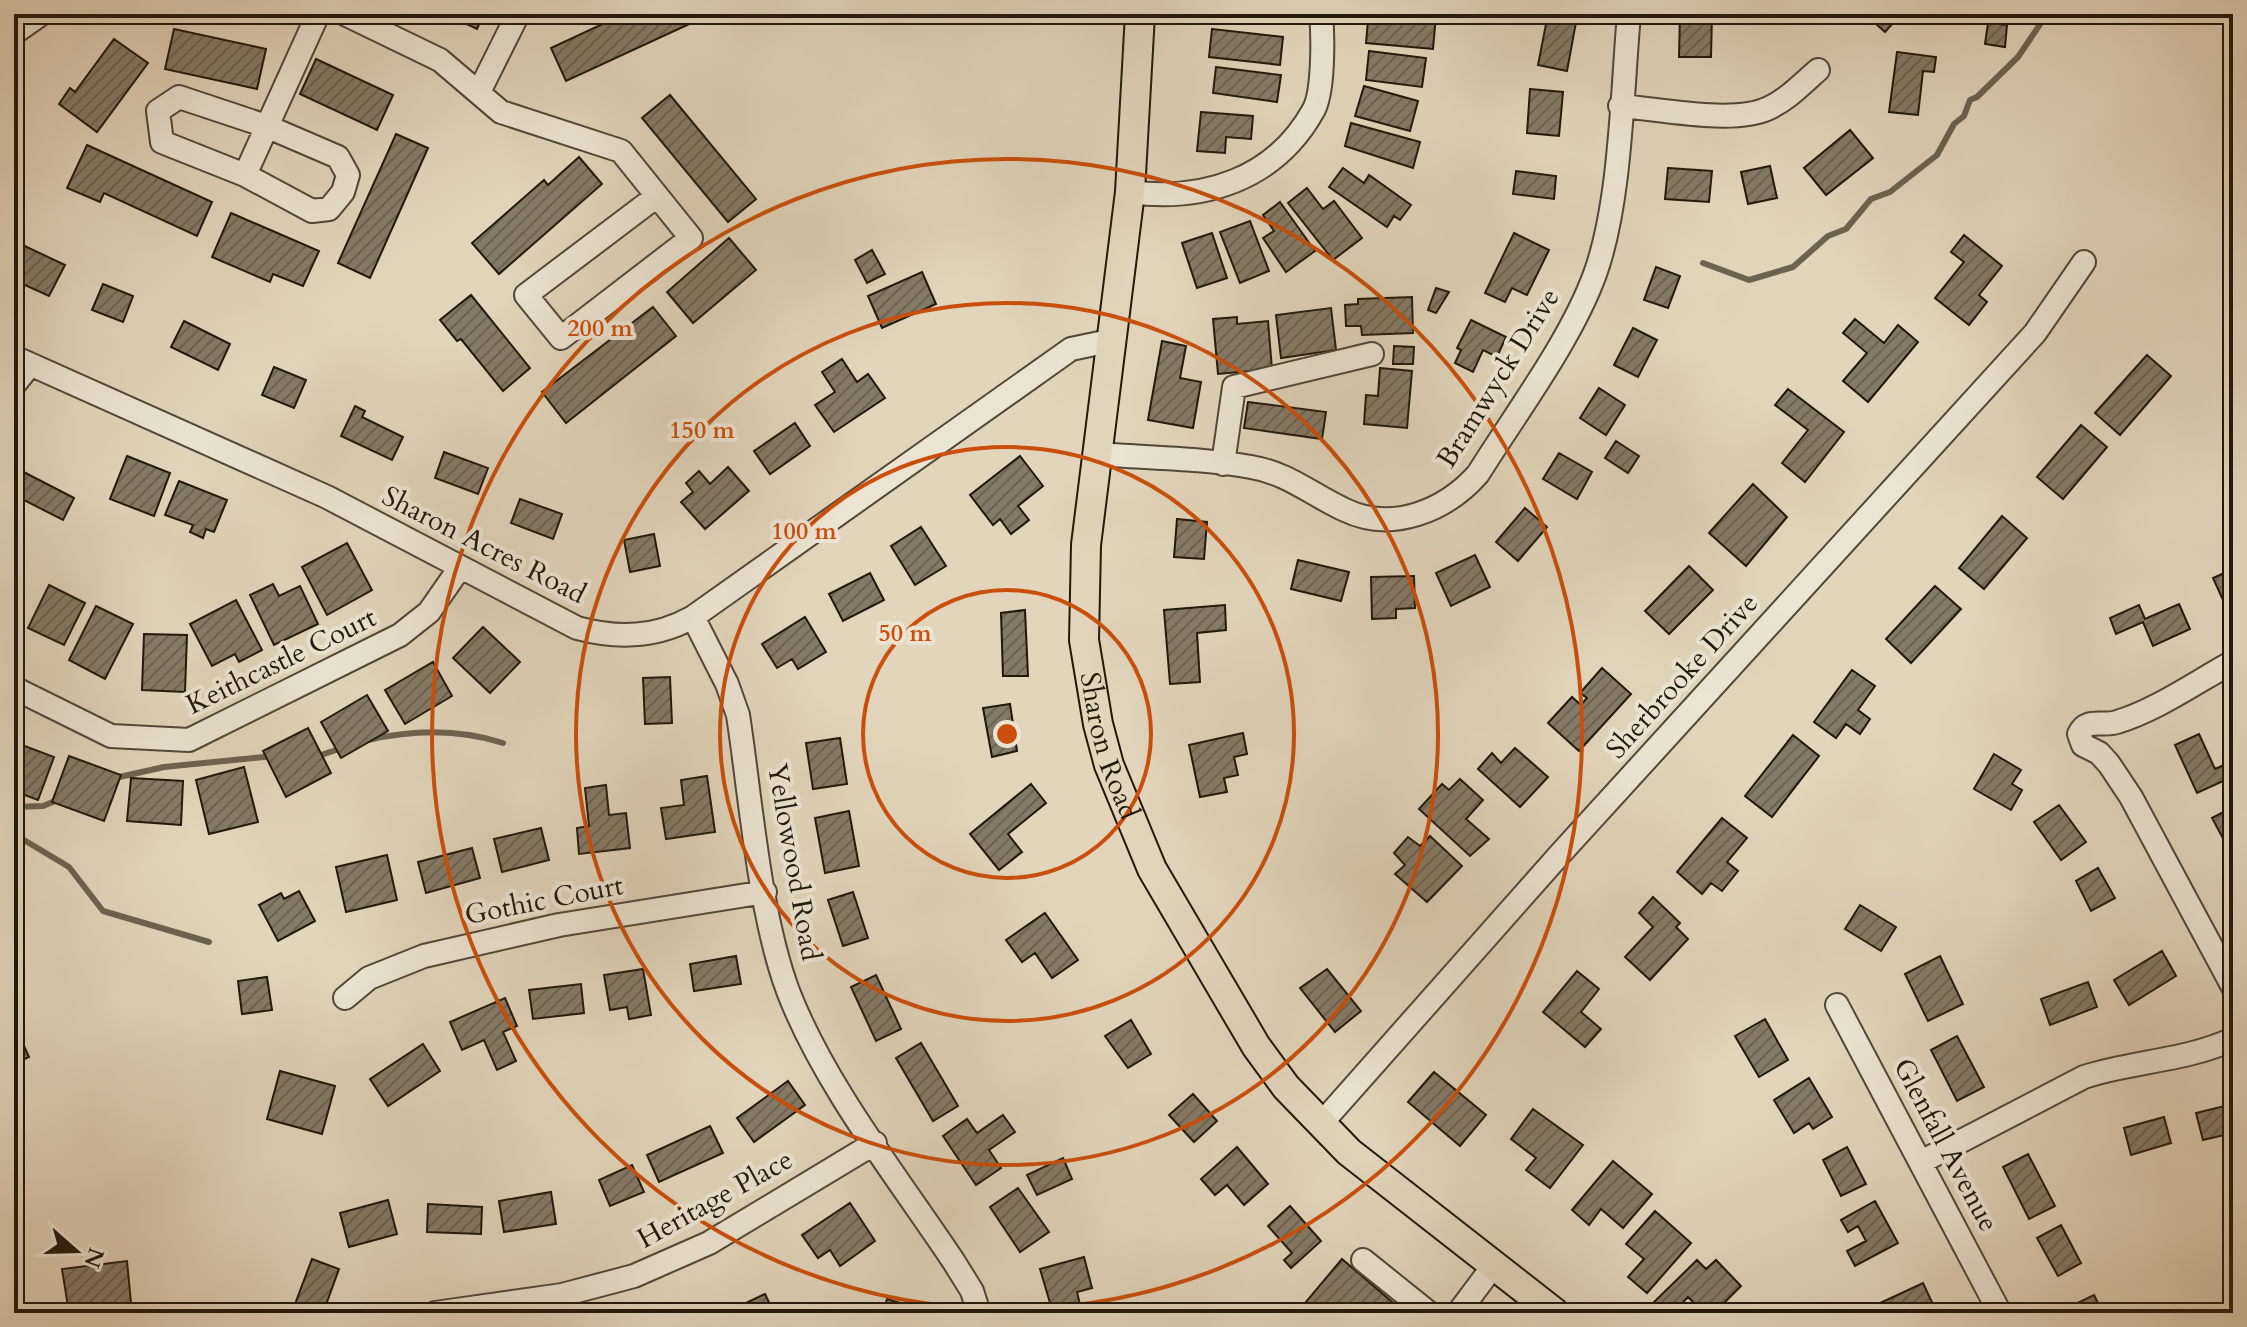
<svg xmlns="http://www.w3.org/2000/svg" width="2247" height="1327" font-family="Cardo,serif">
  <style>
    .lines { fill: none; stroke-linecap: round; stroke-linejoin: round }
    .stream { stroke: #6d6352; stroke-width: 6 }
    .building { fill: url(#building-hatch); stroke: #21180c; stroke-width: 2 }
    .minor-casing { stroke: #514738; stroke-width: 26 }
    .major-casing { stroke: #21180c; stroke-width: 32 }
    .minor { stroke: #ece4d3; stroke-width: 22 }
    .major { stroke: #e2d5bb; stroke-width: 28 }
    .ring { fill: none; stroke: #ca4f0c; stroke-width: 4 }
    .labels { text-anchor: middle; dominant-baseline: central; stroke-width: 8; stroke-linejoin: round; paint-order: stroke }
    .street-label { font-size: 28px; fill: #21180c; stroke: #ece4d3 }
    .centre { fill: #ca4f0c; stroke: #ece4d3; stroke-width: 4 }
    .ring-label { font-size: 24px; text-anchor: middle; font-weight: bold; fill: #ca4f0c; stroke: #ece4d3; stroke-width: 8; stroke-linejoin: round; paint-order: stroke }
  </style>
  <defs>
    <pattern id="building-hatch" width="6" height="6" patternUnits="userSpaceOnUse" patternTransform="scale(2)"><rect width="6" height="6" fill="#857a67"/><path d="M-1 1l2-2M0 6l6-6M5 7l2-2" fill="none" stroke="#6c6353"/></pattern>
  </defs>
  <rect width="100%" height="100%" fill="#e2d5bb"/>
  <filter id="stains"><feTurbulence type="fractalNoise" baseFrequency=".0025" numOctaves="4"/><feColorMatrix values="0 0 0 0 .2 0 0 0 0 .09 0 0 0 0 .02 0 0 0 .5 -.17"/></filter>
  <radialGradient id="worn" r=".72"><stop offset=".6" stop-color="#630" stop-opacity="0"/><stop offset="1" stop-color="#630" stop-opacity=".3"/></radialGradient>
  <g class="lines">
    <!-- stream -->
    <path class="stream" d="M1703,263L1749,280L1793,267L1828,236L1846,229L1871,199L1890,192L1937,155L1954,124L1964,116L1970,100L1977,97L2018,57L2047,14
      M368,740C412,730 460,729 503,743
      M315,757L342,748
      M115,778L164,767L274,756
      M14,807L43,806L60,799
      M14,834L69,867L103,911L209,942"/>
  </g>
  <!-- building -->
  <path class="building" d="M445,14H484L477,29Z
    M624,14H695L698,20L566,81L551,48Z
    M1206,14H1264V22L1206,18Z
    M1387,14L1436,15L1433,49L1366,43L1368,20L1387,22Z
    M1548,14L1577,17L1567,71L1538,65Z
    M1680,14H1712L1711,57H1679Z
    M1865,14H1901L1885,32Z
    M2175,14H2208L2205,24Z
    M1988,23L2007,25L2005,47L1985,44Z
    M174,29L266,49L257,89L165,69Z
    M1212,29L1283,37L1280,65L1209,57Z
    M114,39L148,63L97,132L59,104L70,88L75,92Z
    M1369,51L1426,58L1422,87L1366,80Z
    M1897,52L1936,57L1934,72L1923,71L1918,115L1889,112Z
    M316,59L393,95L377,130L300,94Z
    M1216,67L1281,75L1277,102L1213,93Z
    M1364,86L1418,101L1410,131L1355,116Z
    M1530,89L1563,92L1559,136L1527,133Z
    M670,95L756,199L728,222L642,118Z
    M1201,112L1253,116L1251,139L1226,137L1225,153L1197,151Z
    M1351,123L1420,142L1413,168L1345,146Z
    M1850,130L1873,158L1826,195L1804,168Z
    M396,134L428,148L370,278L338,263Z
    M87,145L212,202L197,236L104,193L100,202L67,188Z
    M579,157L602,184L499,274L472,243L544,180L548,185Z
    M1770,166L1777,198L1748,204L1741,172Z
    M1343,168L1364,183L1369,175L1411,205L1400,220L1394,216L1387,227L1329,187Z
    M1668,168L1712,171L1709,202L1665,199Z
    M1516,171L1556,176L1554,199L1513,194Z
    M1307,188L1323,209L1334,201L1362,238L1333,260L1288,203Z
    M1280,202L1315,251L1286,272L1263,238L1274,231L1263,215Z
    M231,213L319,251L303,286L273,274L270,282L212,257Z
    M1250,221L1269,271L1240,283L1220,232Z
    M1212,233L1227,278L1197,288L1182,243Z
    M1514,233L1549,250L1527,295L1512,288L1505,302L1485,293Z
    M1964,235L2002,266L1979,295L1987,302L1969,325L1935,298L1964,262L1951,252Z
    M729,238L756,270L693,323L667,292Z
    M14,241L65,265L49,296L14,280Z
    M872,250L885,274L867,283L855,260Z
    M1656,267L1680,276L1668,308L1644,300Z
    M922,272L936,304L882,328L868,296Z
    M103,284L133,296L123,322L92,310Z
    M1436,288L1449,292L1436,313L1428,310Z
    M471,295L530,368L503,391L461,339L457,341L440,320Z
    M1412,297L1413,333L1362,335L1361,326H1346L1345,305L1358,304V299Z
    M653,307L676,336L566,423L542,392Z
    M1331,308L1336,350L1281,358L1276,315Z
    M1237,317V324L1268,321L1272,369L1218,374L1213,319Z
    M1855,319L1884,343L1898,325L1918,342L1868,402L1843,381L1867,353L1843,333Z
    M1471,320L1506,337L1497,357L1483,350L1473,372L1455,363L1461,350L1457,348Z
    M184,321L230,344L218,370L171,347Z
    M1633,328L1657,340L1638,377L1614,365Z
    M1162,341L1186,346L1180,378L1201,382L1193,428L1148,420Z
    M1394,346L1414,347L1413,364H1393Z
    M2147,355L2171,376L2120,435L2095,413Z
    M842,359L857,382L868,374L885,398L834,432L815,405L835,392L822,372Z
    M274,367L306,380L294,408L262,395Z
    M1380,368L1412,371L1407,428L1364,424L1366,395L1378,396Z
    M1599,388L1625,405L1606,435L1580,418Z
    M1788,389L1844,432L1805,482L1782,463L1808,430L1775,405Z
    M1248,402L1326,412L1322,439L1244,428Z
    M355,406L365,411L362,417L403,437L392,460L341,436Z
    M795,423L810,446L770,474L754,451Z
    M2081,425L2107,447L2063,499L2037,477Z
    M1616,441L1639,456L1628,473L1605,458Z
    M444,452L488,468L478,494L435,478Z
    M1559,453L1592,472L1577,499L1543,479Z
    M127,456L170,473L154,516L110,499Z
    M1020,456L1043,486L1018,506L1029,520L1011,534L1000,519L993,525L970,495Z
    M14,467L74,498L63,520L14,495Z
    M728,467L749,491L705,529L681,502L693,492L686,483L699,471L710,484Z
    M179,481L227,500L214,532L206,529L203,538L190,532L193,525L165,515Z
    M1753,484L1787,517L1746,566L1709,533Z
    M520,499L562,514L553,539L511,523Z
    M1525,508L1547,527L1518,561L1496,542Z
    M2002,516L2027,538L1984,589L1959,568Z
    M1177,519L1207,522L1204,559L1174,557Z
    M921,527L946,566L915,585L891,546Z
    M654,534L660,566L630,572L624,540Z
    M347,543L372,590L327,615L302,567Z
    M1475,555L1490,587L1451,606L1436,573Z
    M1298,560L1349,572L1341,601L1291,589Z
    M1689,566L1713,590L1669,634L1645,611Z
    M2233,569V596L2223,600L2213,578Z
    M870,573L884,600L843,621L829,594Z
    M1414,576L1415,608L1396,609V618L1372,619L1371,577Z
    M273,584L279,596L300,586L318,624L274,645L250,595Z
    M49,585L85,603L64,645L28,628Z
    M1935,586L1961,609L1911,663L1886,639Z
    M236,600L262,650L239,662L235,654L212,666L190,624Z
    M2179,604L2190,629L2153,646L2143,622L2116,634L2110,618L2139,605L2145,619Z
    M1225,605L1226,630L1197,633L1200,682L1170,684L1164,610Z
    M96,606L133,624L105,679L69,660Z
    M1025,610L1028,676H1003L1001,613Z
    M805,617L826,652L798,669L792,659L777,668L762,644Z
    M483,627L520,662L490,693L453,658Z
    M144,634L187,635L185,692L142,690Z
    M433,662L452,696L405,724L385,690Z
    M1602,668L1631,694L1579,751L1548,723L1572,697L1581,705L1587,698L1580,693Z
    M1852,670L1875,686L1858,710L1870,719L1860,734L1846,724L1836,738L1814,722Z
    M670,677L672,723L645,724L643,678Z
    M367,695L388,731L341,758L321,722Z
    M1010,704L1017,751L992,757L983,708Z
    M308,728L331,773L286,797L263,751Z
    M1243,733L1247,754L1234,757L1238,775L1224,778L1227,792L1200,797L1189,745Z
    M2199,734L2215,769L2226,764L2232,777L2197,793L2175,745Z
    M1793,735L1819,756L1772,817L1745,796Z
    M840,738L847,784L813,789L806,743Z
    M14,742L54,757L38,800L14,791Z
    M1515,748L1548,777L1520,807L1478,769L1492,753L1501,763Z
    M1994,754L2021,770L2012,784L2022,790L2011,810L1974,789Z
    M69,756L121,775L104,821L52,802Z
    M244,767L258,822L209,834L196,780Z
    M707,776L715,832L666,839L661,808L684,805L681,780Z
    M131,778L183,781L181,825L127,821Z
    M1460,779L1483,800L1466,819L1489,839L1470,856L1419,809L1442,784L1449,790Z
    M1031,784L1046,803L1008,834L1022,852L999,870L970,834Z
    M606,785L609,815L626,813L630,848L579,854L577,828L589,826L585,788Z
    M2059,805L2086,842L2061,860L2034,822Z
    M2233,807V857L2212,818Z
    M849,811L859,866L825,873L815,818Z
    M1722,818L1747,838L1727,862L1738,871L1722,891L1711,883L1702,894L1677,872Z
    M541,828L549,860L502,872L494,839Z
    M1430,836L1462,866L1427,902L1395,874L1405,865L1394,853L1408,837L1420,846Z
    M472,848L480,878L426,893L418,862Z
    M387,855L397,900L346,912L336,867Z
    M2098,868L2115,898L2091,911L2076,881Z
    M299,891L315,921L278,941L259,905L281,893L284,899Z
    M853,892L868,938L843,946L828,900Z
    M1653,897L1680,923L1676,927L1688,939L1650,980L1625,957L1653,927L1639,913Z
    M1860,905L1896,927L1881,951L1845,929Z
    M1045,913L1078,960L1052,978L1035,953L1022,962L1006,940Z
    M2162,951L2176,976L2129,1005L2114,980Z
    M736,956L741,984L694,991L690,964Z
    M1940,956L1963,1004L1928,1021L1905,974Z
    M643,969L651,1015L629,1019L627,1007L610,1010L604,975Z
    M1327,969L1361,1011L1335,1032L1300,988Z
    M1577,971L1599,989L1581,1012L1601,1029L1585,1047L1543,1012Z
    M876,975L901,1029L876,1041L851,987Z
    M267,977L272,1010L242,1014L238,981Z
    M2088,982L2097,1007L2050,1025L2041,999Z
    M581,984L584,1013L533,1019L529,990Z
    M505,998L517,1026L503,1032L516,1061L497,1070L484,1040L462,1050L450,1022Z
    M1765,1019L1788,1060L1759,1077L1735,1036Z
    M1131,1020L1151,1054L1128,1068L1105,1036Z
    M14,1024L29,1057L14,1064Z
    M1957,1036L1984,1087L1957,1101L1931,1050Z
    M921,1043L958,1106L933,1121L896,1058Z
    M423,1044L440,1071L388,1106L370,1079Z
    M280,1071L335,1086L322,1134L267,1119Z
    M1434,1072L1486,1115L1460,1146L1408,1102Z
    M1809,1078L1832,1117L1813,1129L1809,1123L1794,1133L1774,1100Z
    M788,1081L805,1105L754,1142L737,1118Z
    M1193,1094L1217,1121L1194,1142L1169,1115Z
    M2233,1104V1133L2203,1140L2196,1113Z
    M1533,1109L1583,1145L1550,1188L1526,1170L1536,1158L1511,1139Z
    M1003,1115L1015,1132L989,1150L1001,1168L976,1185L943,1136L967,1119L977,1133Z
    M2164,1117L2171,1143L2131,1155L2124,1128Z
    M710,1126L723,1153L659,1182L647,1155Z
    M1237,1147L1268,1184L1244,1205L1227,1185L1215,1195L1201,1179Z
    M1847,1147L1866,1184L1841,1196L1823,1160Z
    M2028,1154L2055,1206L2029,1219L2003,1167Z
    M1063,1158L1072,1179L1037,1195L1027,1175Z
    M1613,1161L1652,1194L1623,1228L1601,1209L1589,1225L1572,1210Z
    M632,1165L644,1192L610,1206L599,1180Z
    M1018,1188L1049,1232L1020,1252L990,1207Z
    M551,1192L556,1224L504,1232L499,1201Z
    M388,1200L397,1234L349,1247L340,1213Z
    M1875,1201L1898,1243L1855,1266L1847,1251L1866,1241L1858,1226L1848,1232L1841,1220Z
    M850,1203L875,1241L840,1266L830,1250L818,1258L802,1235Z
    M428,1204L482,1207L481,1234L427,1232Z
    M1290,1206L1321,1241L1291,1268L1284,1260L1292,1253L1268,1226Z
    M1655,1211L1691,1243L1647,1293L1628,1277L1644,1259L1626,1244Z
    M2061,1225L2081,1263L2058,1276L2037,1238Z
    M1084,1257L1092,1288L1077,1292L1082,1313H1053L1040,1269Z
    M312,1259L339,1269L323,1313H296L292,1312Z
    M1342,1259L1405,1313H1317L1305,1303Z
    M1697,1260L1706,1269L1716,1260L1741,1286L1714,1313H1704L1688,1297L1673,1313H1660L1652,1304Z
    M127,1261L132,1313H69L62,1269Z
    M1923,1283L1937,1313H1883L1878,1304Z
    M765,1294L774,1313H725Z
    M2094,1295L2103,1313H2070L2067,1308Z
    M887,1299L907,1305L905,1313H883Z"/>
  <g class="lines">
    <!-- minor casing -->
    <g class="minor-casing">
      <path id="minor" d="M345,14L440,60L501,112L621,151L691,238L561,338L526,295L657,196
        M14,33L41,14
        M479,92L518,14
        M179,97L266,126L338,157L348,175L343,192L329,209L312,211L245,175L162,142L158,111Z
        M1620,106C1660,109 1734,125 1769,108C1788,99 1802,84 1818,70
        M245,175L318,14
        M1130,192C1204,202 1275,179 1313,111C1324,93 1323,36 1321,14
        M14,357L327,497L577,628C618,639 656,638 693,617L1071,349L1109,341
        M14,385L30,365
        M1097,454C1148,458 1201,458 1251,467C1288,473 1312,495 1345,510C1393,533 1446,510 1478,474C1516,413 1571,340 1595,274C1621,202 1622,92 1629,14
        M1223,464L1234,387L1372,354
        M693,617L727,684L738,715C751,800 759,913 788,991C824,1085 899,1179 954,1262L972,1291L979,1313
        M2233,662C2196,682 2157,710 2117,722C2102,727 2087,717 2079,734L2083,745L2099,753L2109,764L2131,797L2233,987
        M14,688L111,736L189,740L400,635L429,612L459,569
        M345,998L369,978L424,956L559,925L765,892
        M1837,1005L2000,1313
        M1320,1125L1561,853L2035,333L2084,262
        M1921,1162L2084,1077C2133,1061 2186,1061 2233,1039
        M1363,1260L1429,1313
        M435,1313L562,1295L634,1276L709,1243L875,1143
        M1458,1313L1494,1265"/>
    </g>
    <!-- major casing -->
    <g class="major-casing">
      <g id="major">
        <path id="s1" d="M1140,14L1130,192L1086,545L1084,640L1098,724L1109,765L1152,869L1256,1046L1286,1087L1349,1152L1555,1313"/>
      </g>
    </g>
    <!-- minor -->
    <use href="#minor" class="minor"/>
    <!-- major -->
    <use href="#major" class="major"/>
  </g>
  <!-- distance rings -->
  <g class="ring">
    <circle cx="1007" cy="734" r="144"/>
    <circle cx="1007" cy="734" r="287"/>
    <circle cx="1007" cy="734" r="431"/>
    <circle cx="1007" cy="734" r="575"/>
  </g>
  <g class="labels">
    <!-- street labels -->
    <g class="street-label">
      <text transform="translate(1498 378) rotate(-58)">Bramwyck Drive</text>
      <text transform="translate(484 545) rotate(27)">Sharon Acres Road</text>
      <text transform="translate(281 661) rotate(-26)">Keithcastle Court</text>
      <text transform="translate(1682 676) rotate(-48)">Sherbrooke Drive</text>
      <text stroke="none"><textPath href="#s1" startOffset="738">Sharon Road</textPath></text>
      <text transform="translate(794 862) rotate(80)">Yellowood Road</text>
      <text transform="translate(544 900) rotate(-11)">Gothic Court</text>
      <text transform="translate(1946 1145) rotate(62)">Glenfall Avenue</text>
      <text transform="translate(715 1199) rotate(-29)">Heritage Place</text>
    </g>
  </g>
  <circle cx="1007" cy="734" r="12" class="centre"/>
  <g class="ring-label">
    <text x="600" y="336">200 m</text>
    <text x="702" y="438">150 m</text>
    <text x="804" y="539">100 m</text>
    <text x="905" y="641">50 m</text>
  </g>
  <!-- margin -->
  <rect width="2247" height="1327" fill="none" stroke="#e2d5bb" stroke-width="48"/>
  <rect x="16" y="16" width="2215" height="1295" fill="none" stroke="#21180c" stroke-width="4"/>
  <rect x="24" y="24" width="2199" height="1279" fill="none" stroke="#21180c" stroke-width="2"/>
  <!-- north arrow -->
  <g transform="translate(76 1251) rotate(110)" stroke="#ece4d3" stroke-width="6" paint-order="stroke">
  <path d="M0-6L14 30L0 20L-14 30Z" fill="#21180c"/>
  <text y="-12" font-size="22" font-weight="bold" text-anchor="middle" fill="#21180c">N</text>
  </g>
  <rect width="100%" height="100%" filter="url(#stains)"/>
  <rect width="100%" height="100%" fill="url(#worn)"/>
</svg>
